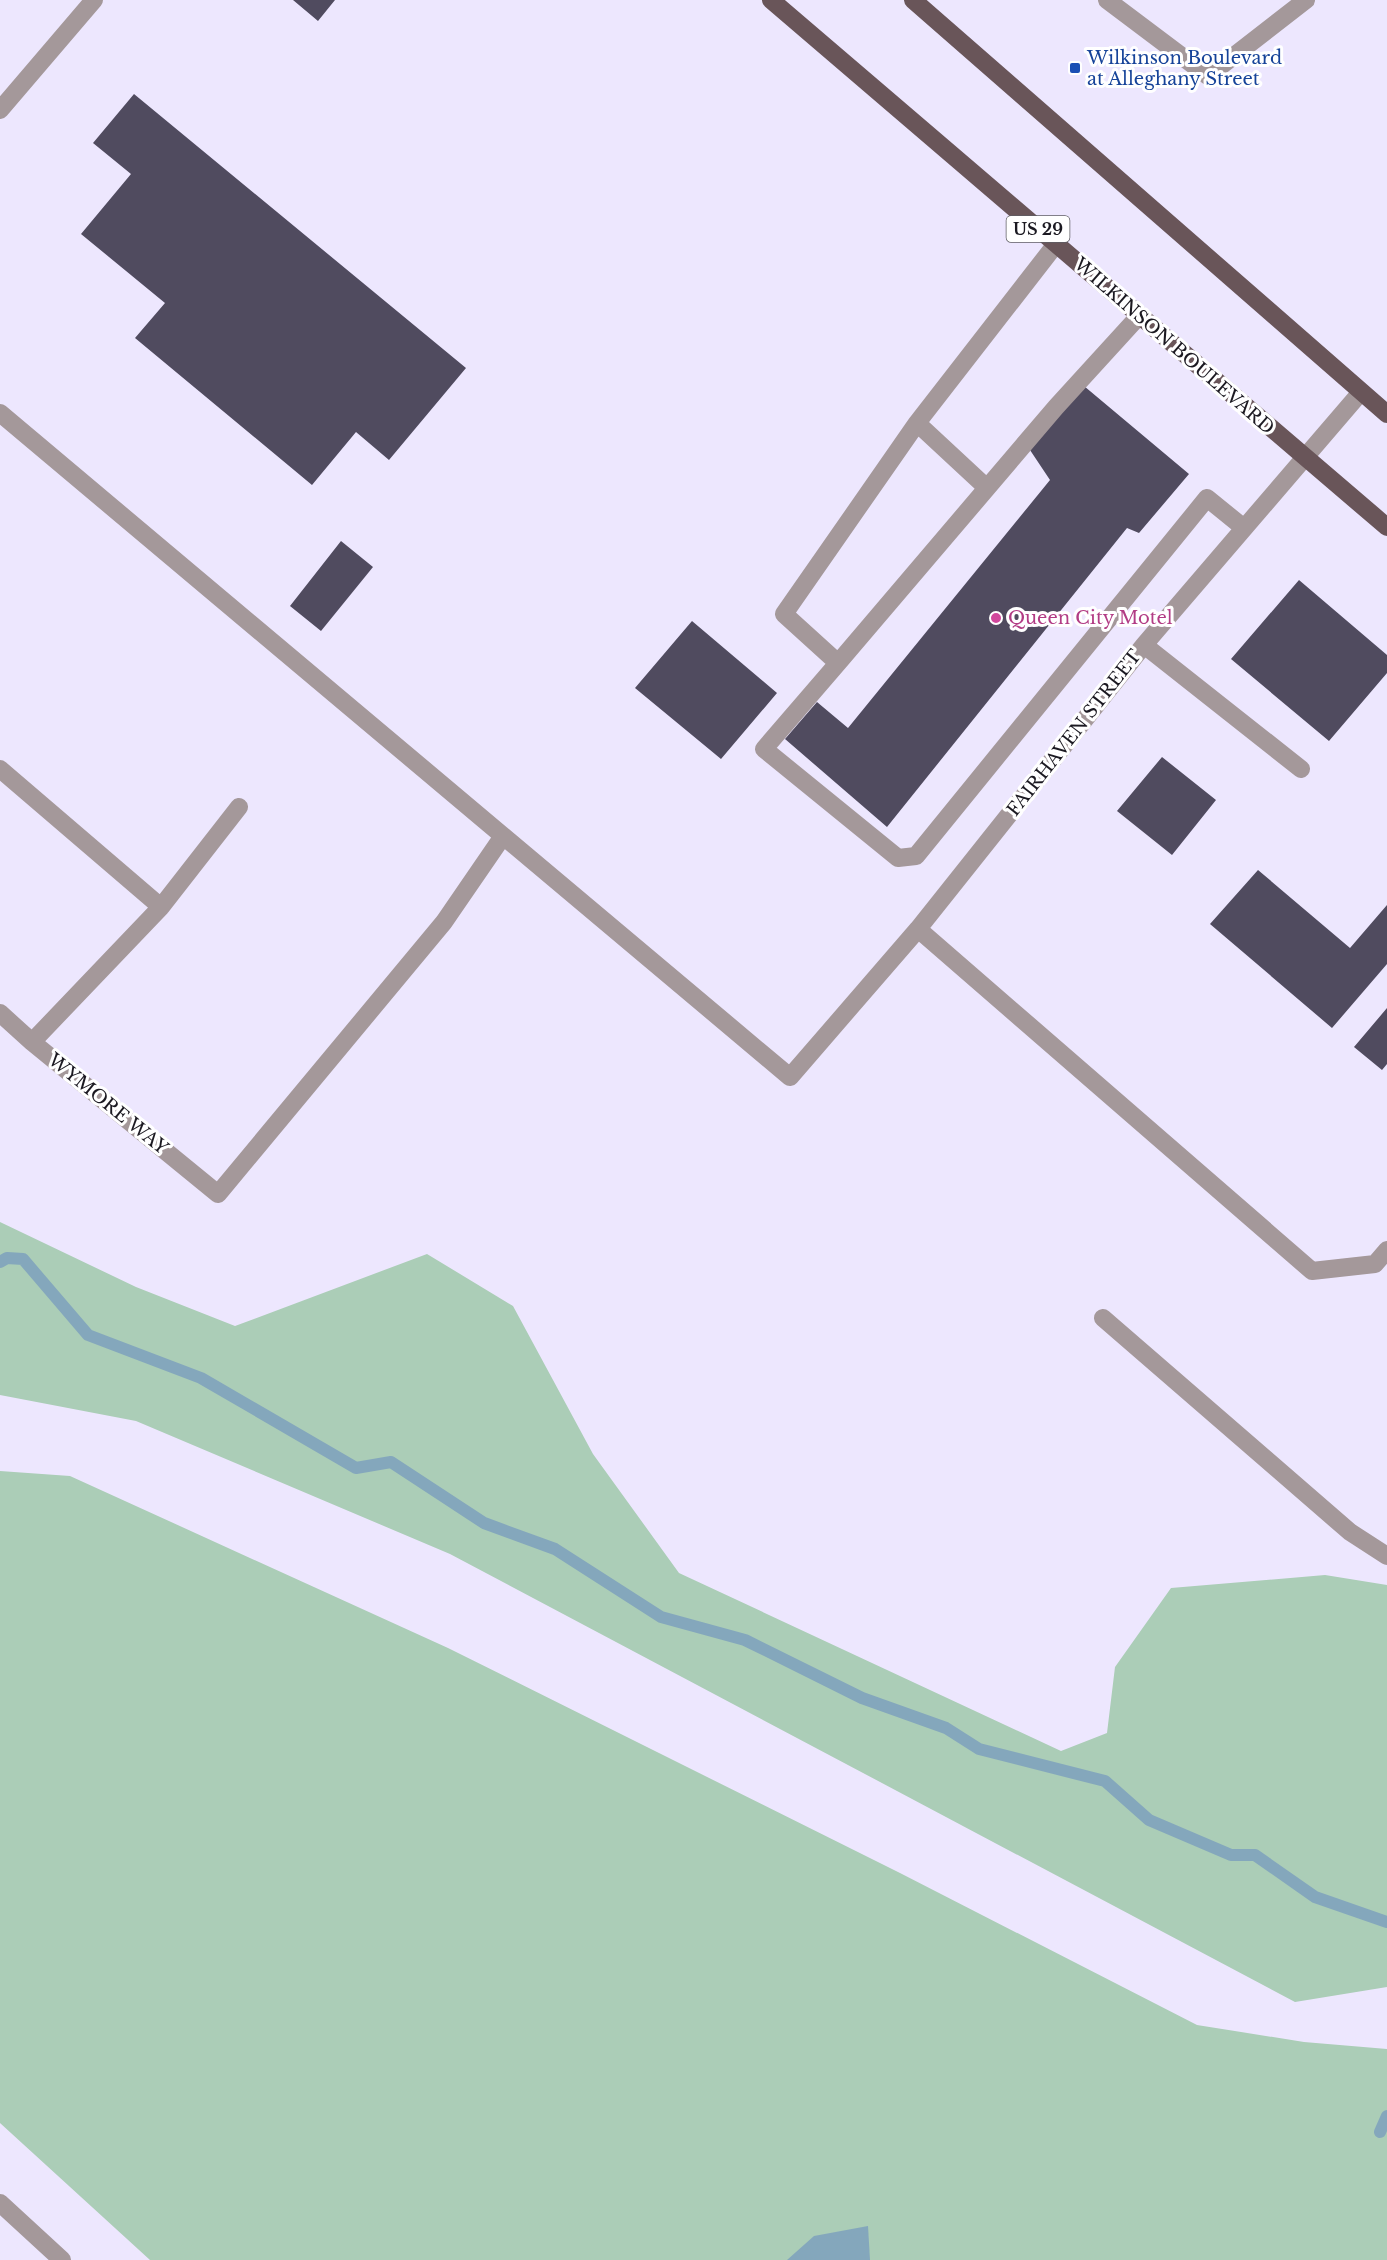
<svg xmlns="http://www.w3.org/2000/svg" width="1387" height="2260" font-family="'Libre Baskerville',serif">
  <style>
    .green { fill: #abcdb7 }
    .water { fill: #84a7bc }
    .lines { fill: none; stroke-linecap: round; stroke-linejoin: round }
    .stream { stroke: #84a7bc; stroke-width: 12 }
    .building { fill: #504b5f }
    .minor { stroke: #a4989a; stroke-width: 18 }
    .major { stroke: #695559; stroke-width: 18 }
    .transit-dot { fill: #1a4fb4; stroke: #fff; stroke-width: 2 }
    .hotel-dot { fill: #d1479c; stroke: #fff; stroke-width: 2 }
    .labels { text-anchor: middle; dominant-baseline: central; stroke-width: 6; stroke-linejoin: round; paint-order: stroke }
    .shield { fill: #fff; stroke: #5f5e64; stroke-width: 1.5 }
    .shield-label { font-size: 16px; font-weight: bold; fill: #1b1921 }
    .transit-label { font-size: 18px; fill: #164399; stroke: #fff; text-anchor: start }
    .street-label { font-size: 18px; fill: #1b1921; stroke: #fff }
    .hotel-label { font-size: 18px; fill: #b23c85; stroke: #fff; text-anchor: start }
  </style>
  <rect width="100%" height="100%" fill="#ede7fe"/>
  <!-- green -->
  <path class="green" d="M0,1222L136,1287L235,1326L427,1254L513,1306L593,1454L679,1573L1061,1751L1107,1733L1115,1667L1171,1588L1325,1575L1387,1585V1987L1295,2002L450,1554L136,1421L0,1395Z
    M0,1471L70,1476L448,1648L900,1873L1197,2025L1304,2042L1387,2049V2260H150L0,2123Z"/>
  <!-- water -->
  <path class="water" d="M868,2226L870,2260H787L814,2236Z"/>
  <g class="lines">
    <!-- stream -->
    <path class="stream" d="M0,1262L7,1258L23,1259L88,1335L201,1378L356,1468L391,1462L484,1523L555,1549L661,1617L745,1640L862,1698L946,1728L979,1749L1105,1781L1149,1820L1231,1855H1255L1315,1897L1387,1922
      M1380,2132L1387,2116"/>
  </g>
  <!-- building -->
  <path class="building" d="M293,0H335L318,21Z
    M134,94L466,368L389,460L356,432L312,485L135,338L165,303L81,234L131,174L93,143Z
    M1084,386L1189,474L1139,533L1127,528L887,827L785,739L817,702L848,728L1050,480L1030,450Z
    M341,541L373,567L321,631L290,606Z
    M1299,580L1387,655V673L1329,741L1231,659Z
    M692,621L777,693L721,759L635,688Z
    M1162,757L1216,800L1172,855L1117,811Z
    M1258,870L1350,948L1387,905V964L1332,1028L1210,924Z
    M1387,1008V1064L1382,1070L1354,1047Z"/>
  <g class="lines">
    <!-- minor -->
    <path class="minor" d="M1107,0L1208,76L1306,0
      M0,110L94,0
      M1056,244L917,423L784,614L838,663L764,749L898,858L916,856L1207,498L1244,528
      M0,413L790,1077L918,929L1144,645L1361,392
      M917,423L987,488
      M1144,645L1301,769
      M838,663L1056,407L1139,316
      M0,769L161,907
      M918,929L1312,1271L1375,1264L1387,1250
      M0,1013L32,1042L218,1194L444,922L503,836
      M32,1042L161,907L239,807
      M1103,1318L1350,1532L1387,1556
      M0,2203L62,2260"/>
    <!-- major -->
    <path class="major" d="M771,0L1387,527
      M913,0L1387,414"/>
  </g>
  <!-- markers -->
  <rect class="transit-dot" x="1069" y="62" width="12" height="12" rx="3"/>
  <circle class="hotel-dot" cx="996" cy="618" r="6"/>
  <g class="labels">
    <!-- shield labels -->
    <rect class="shield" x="1006.5" y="216" width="63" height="26" rx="4.5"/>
    <g class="shield-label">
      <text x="1038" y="229">US 29</text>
    </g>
    <!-- transit labels -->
    <g class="transit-label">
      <text x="1087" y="58">Wilkinson Boulevard<tspan x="1087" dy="21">at Alleghany Street</tspan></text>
    </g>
    <!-- street labels -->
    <g class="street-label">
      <text transform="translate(1174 346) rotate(41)">WILKINSON BOULEVARD</text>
      <text transform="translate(1074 733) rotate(-52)">FAIRHAVEN STREET</text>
      <text transform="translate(108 1104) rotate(39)">WYMORE WAY</text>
    </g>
    <!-- hotel labels -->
    <g class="hotel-label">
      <text x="1008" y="618">Queen City Motel</text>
    </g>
  </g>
</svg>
